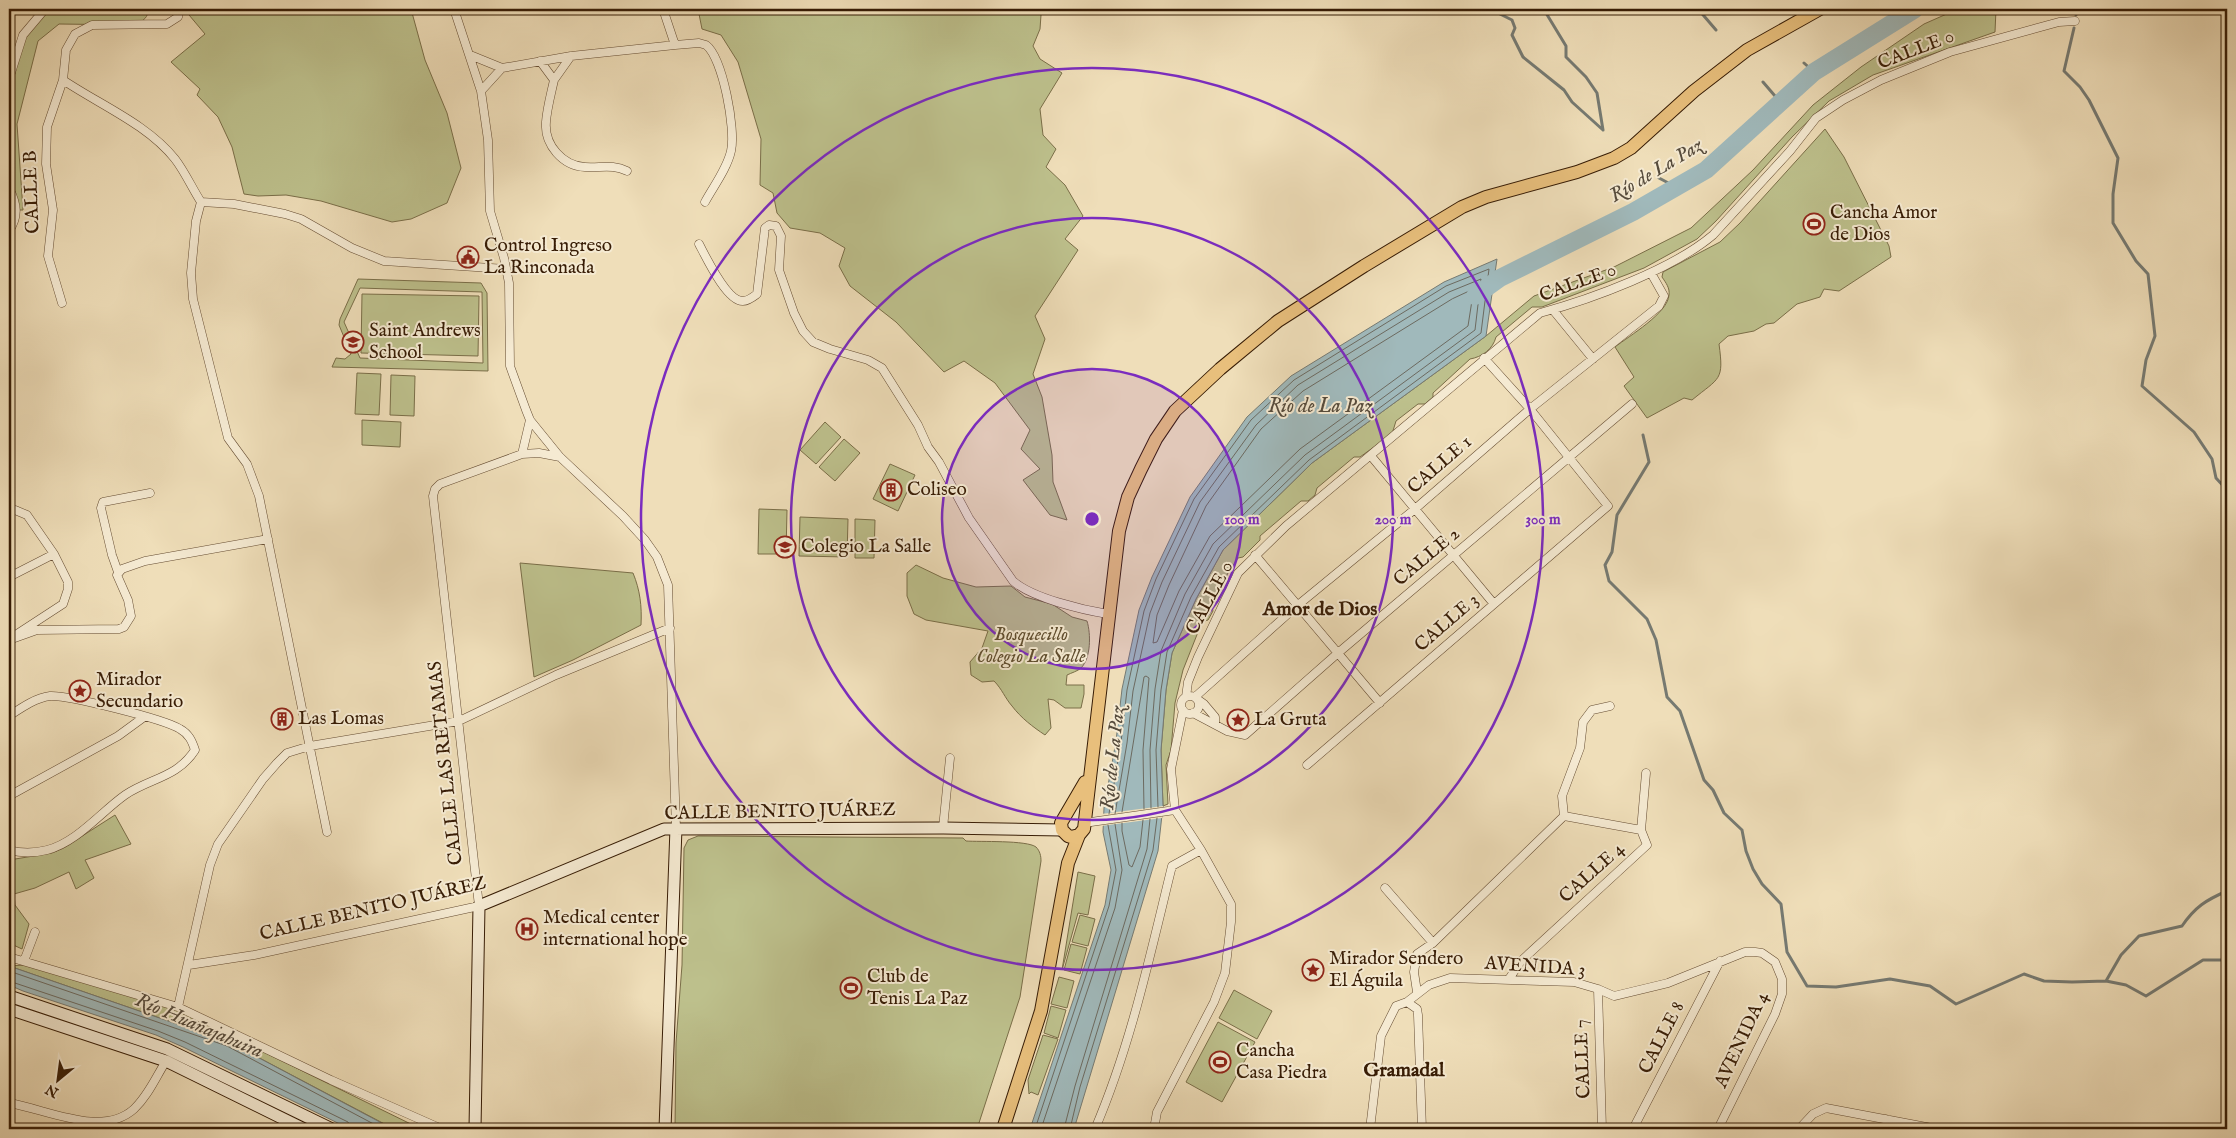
<svg xmlns="http://www.w3.org/2000/svg" width="2236" height="1138" font-family="'IM FELL English',serif">
  <style>
    .green { fill: #bdc08c; stroke: #7a6e48; fill-rule: evenodd }
    .water { fill: #a0b9bb; stroke: #767a72 }
    .pier { fill: #efdeb9 }
    .lines { fill: none; stroke-linecap: round; stroke-linejoin: round }
    .shore { stroke: #6c6a60; stroke-width: 1 }
    .stream { stroke: #767a72; stroke-width: 3 }
    .river { stroke: #a0b9bb; stroke-width: 18 }
    .street-casing { stroke: #654c32; stroke-width: 9 }
    .secondary-casing { stroke: #371c05; stroke-width: 13 }
    .primary-casing { stroke: #371c05; stroke-width: 14 }
    .street { stroke: #f5ead2; stroke-width: 8 }
    .secondary { stroke: #f5ead2; stroke-width: 11 }
    .primary { stroke: #e8bf7c; stroke-width: 12 }
    .ring { fill: none; stroke: #7b2cbf; stroke-width: 2.5 }
    .labels { text-anchor: middle; dominant-baseline: central; stroke-width: 4; stroke-linejoin: round; paint-order: stroke }
    .street-label { font-size: 19px; fill: #371c05; stroke: #f5ead2 }
    .poi-label { font-size: 19px; fill: #371c05; stroke: #f5ead2; text-anchor: start }
    .park-label { font-size: 19px; font-style: italic; fill: #5f4d2e; stroke: #f5ead2 }
    .water-label { font-size: 20px; font-style: italic; fill: #564b3c; stroke: #f5ead2 }
    .neighbourhood-label { font-size: 20px; font-weight: bold; fill: #371c05; stroke: #f5ead2 }
    .centre { fill: #7b2cbf; stroke: #f5ead2; stroke-width: 2.5 }
    .ring-label { font-size: 15px; text-anchor: middle; font-weight: bold; fill: #7b2cbf; stroke: #f5ead2; stroke-width: 4; stroke-linejoin: round; paint-order: stroke }
  </style>
  <rect width="100%" height="100%" fill="#efdeb9"/>
  <filter id="stains"><feTurbulence type="fractalNoise" baseFrequency=".004" numOctaves="4"/><feColorMatrix values="0 0 0 0 .2 0 0 0 0 .09 0 0 0 0 .02 0 0 0 .5 -.17"/></filter>
  <radialGradient id="worn" r=".72"><stop offset=".6" stop-color="#630" stop-opacity="0"/><stop offset="1" stop-color="#630" stop-opacity=".3"/></radialGradient>
  <!-- green -->
  <path class="green" d="M57,9C71,9 110,15 119,9H147C150,17 142,21 136,25L59,24L38,41L17,124L23,210H14L9,196V65L23,31L35,17Z
    M184,9H411L425,60L447,113L461,168L447,203L411,219L392,222L321,201L286,195L258,196L244,194L232,147L218,117L197,95L200,89L171,62L205,34Z
    M698,9H1048L1041,15L1040,29L1033,46L1040,59L1062,73L1040,109L1043,135L1056,149L1046,167L1065,185L1083,216L1065,239L1078,250L1035,316L1045,339L1033,374L1042,397L1052,455L1053,482L1067,520L1050,515L1023,480L1040,469L1021,449L1030,430L995,383L964,361L944,372L896,322L850,286L839,266L845,248L820,233L790,228L777,213L773,193L760,185L761,139L738,62L721,35L702,29Z
    M1958,9H1996L1995,32L1873,75L1829,101L1792,137L1716,221L1697,239L1644,268L1542,307H1532L1496,337C1493,349 1482,357 1470,359L1433,393V397L1425,404H1418L1396,421L1392,434L1360,457H1354L1317,488L1315,495L1308,501H1301L1260,536V540L1243,557L1238,558L1228,573L1212,606L1213,611L1208,620L1202,622L1183,670L1175,703L1171,750L1166,765L1168,804L1163,806L1161,750L1166,690L1172,653L1196,599L1223,550L1312,463L1486,336L1534,296L1614,267L1691,228L1753,170L1813,105L1861,67L1924,24Z
    M1825,129L1844,157L1889,246L1891,257L1839,291L1824,289L1820,297L1797,304L1774,323L1766,324L1754,331L1728,336L1719,344C1724,381 1720,377 1692,400L1684,398L1647,418L1624,386L1634,377L1615,347C1629,336 1668,313 1669,295C1670,288 1666,283 1662,277L1663,272L1720,242L1740,223Z
    M358,279L481,283L487,293L488,371L332,367L336,358L345,359L351,354L339,325L340,319ZM360,288L482,292L483,363L360,358L344,322Z
    M362,294L479,296L478,356L361,353Z
    M357,373L381,374L379,415L355,414Z
    M391,375L415,376L414,416L390,415Z
    M362,420L401,422L400,447L362,445Z
    M825,422L841,437L816,464L800,450Z
    M844,439L860,453L835,481L819,467Z
    M890,464L915,475L898,511L873,499Z
    M759,509L787,510L786,554H758Z
    M800,517L848,519L847,557L799,556Z
    M855,519L875,520L874,558H855Z
    M520,563L633,573C640,590 642,606 641,625L573,660L534,677Z
    M916,565L943,578L976,587L1011,586L1025,597L1052,604L1072,617L1087,621C1091,634 1091,658 1081,668C1078,671 1071,673 1067,675L1066,685H1084V694L1081,708H1065L1054,700L1048,699L1051,728L1045,735C1033,727 1021,718 1012,706C1005,698 1002,689 994,681L982,682L971,675L970,662L982,648L988,631L926,620L914,614L907,596V573Z
    M115,815L131,844L85,860L94,878L76,889L69,872L35,888L14,894L15,905L29,924L22,949L9,943V860L52,853L65,847Z
    M698,836L963,838L966,841C979,842 1027,840 1036,847C1040,851 1041,856 1041,861L1020,997L977,1129H675L676,1043L682,965L684,848L688,840Z
    M1078,872L1095,876L1088,915L1078,913L1062,970Z
    M1080,915L1095,919L1088,946L1072,942Z
    M1071,944L1087,948L1080,974L1064,970Z
    M24,965L176,1009L421,1129H394L229,1042L9,966Z
    M1059,977L1074,981L1067,1008L1051,1004Z
    M1234,990L1272,1011L1257,1039L1219,1018Z
    M1051,1006L1066,1010L1058,1038L1044,1033Z
    M1218,1022L1255,1042L1222,1102L1186,1082Z
    M1043,1035L1058,1039L1038,1095L1031,1092L1029,1094L1028,1080Z"/>
  <!-- water -->
  <path class="water" d="M1497,259L1486,336L1312,463L1223,550L1196,599L1172,653L1166,690L1161,750L1163,806L1158,851L1074,1129H1030L1105,905L1111,870L1103,832L1104,808L1116,741L1122,689L1139,610L1152,577L1190,497L1247,417L1291,376L1444,282Z
    M9,966L229,1042L393,1129H350L183,1047L156,1035L23,991L9,985Z"/>
  <!-- pier -->
  <path class="pier" d="M1163,806L1162,818L1101,826V814Z"/>
  <g class="lines">
    <!-- shore -->
    <path class="shore" d="M1470,291L1473,294L1468,326L1300,449L1210,536L1179,591L1157,642L1153,643L1157,615L1169,585L1206,506L1261,429L1303,391L1452,299Z
      M1122,812L1144,677L1146,676L1149,678L1143,750L1144,809
      M1109,814L1121,742L1127,690L1144,611L1156,579L1194,499L1251,420L1294,380L1446,286L1489,269L1481,333L1309,460L1219,547L1191,597L1167,652L1161,690L1156,750L1158,807
      M1115,814L1127,743L1133,691L1150,613L1162,582L1200,502L1256,425L1298,385L1449,292L1481,279L1475,330L1305,455L1213,544L1185,594L1161,651L1155,689L1150,750L1151,808
      M1122,823V831L1129,865L1132,867L1140,847L1143,820
      M9,971L227,1046L383,1129
      M9,981L158,1031L185,1042L348,1122L351,1129
      M1035,1129L1109,906L1116,870L1108,825
      M1041,1129L1115,908L1122,870L1115,824
      M1064,1129L1075,1086L1147,849L1150,819
      M1070,1129L1080,1087L1153,850L1157,818"/>
    <!-- stream -->
    <path class="stream" d="M1542,9L1546,13L1566,46V57L1586,77L1597,93L1603,130
      M1698,9L1716,30
      M1500,14L1512,20L1515,28L1512,35L1523,57L1564,90L1572,102L1603,130
      M2076,15V9
      M2074,28L2064,71L2080,87L2089,100L2118,158L2113,194V223L2136,261L2148,274L2155,336L2146,360L2142,386L2194,432L2212,459L2216,478L2227,490
      M1804,63L1814,72
      M1763,82L1781,103
      M1659,178L1676,187
      M1643,435L1649,462L1617,515L1612,552L1605,565L1609,581L1647,619L1656,640L1667,697L1680,711L1704,780L1713,790L1724,813L1742,830L1746,851L1753,869L1762,884L1781,904L1787,952L1807,986L1836,987L1890,979L1930,986L1956,1004L2024,974L2044,981L2072,982L2106,981L2126,985L2146,996L2203,960H2227
      M2106,981L2121,955L2139,936L2182,926C2195,907 2206,900 2227,891"/>
    <!-- river -->
    <path class="river" d="M1475,296L1500,278L1633,212L1706,170L1814,72L1915,9"/>
    <!-- street casing -->
    <g class="street-casing">
      <path id="street" d="M454,9L481,91L488,140L490,211L504,258L509,283L510,366L526,410L530,420L560,457L623,516L645,540L657,557L668,585L676,828
        M663,9L675,45
        M470,55L502,68L571,56L675,45L699,43L706,45C723,58 736,130 731,151C727,169 713,187 705,202
        M540,61L554,80C551,94 547,108 546,122C544,145 563,166 585,167C601,168 613,164 627,171
        M9,79L23,35L45,9
        M63,80C100,105 147,124 175,159C185,172 192,188 201,202L234,204L285,214L301,219L352,248L384,261L506,269
        M554,80L571,56
        M481,91L502,68
        M9,188C17,204 19,216 9,231
        M201,202L196,221L191,273L193,299L228,438L247,464L259,496L327,832
        M699,244C706,257 727,302 743,301C748,301 753,297 757,294L765,228L769,225L776,226L781,236L779,270L794,313L803,331L813,342L830,349L868,360L882,368L918,425L928,447L939,462L969,518L1013,581C1032,598 1083,610 1108,614
        M62,303L48,256L53,210L46,164L47,127L63,80L66,50L75,34L92,25L167,24L178,17L180,9
        M1553,310L1593,359
        M522,454L530,420
        M1371,456L1494,604
        M9,510H15L27,515L54,554L68,582V589L63,604L17,634
        M1255,555L1380,703
        M118,572L112,555L101,508L103,502L150,493
        M9,577L54,554
        M9,640L37,630L119,629L124,627L131,616L128,600L117,575L122,569L145,561L268,539
        M1181 705a9 9 0 1 1 18 0a9 9 0 1 1-18 0Z
        M1186,697L1188,682L1198,657L1238,573L1286,526L1540,313C1592,299 1673,269 1713,235L1790,151L1816,118L1843,100L1881,80L1950,52L2059,22L2075,21
        M1195,697L1298,605L1415,509L1530,409L1659,306L1664,296L1651,273
        M1197,699L1204,704L1215,717V723
        M1193,713L1227,731L1245,735L1338,653L1632,404
        M9,716C21,708 35,698 50,696C68,695 164,719 180,729C189,734 192,741 195,750C177,778 150,778 125,795C101,812 76,843 47,850C35,853 20,853 9,850
        M1307,765L1608,506L1530,409L1484,358
        M9,796L118,736L144,717
        M1564,816L1562,796L1580,748L1583,722L1592,710L1610,706
        M1564,816L1641,830
        M1084,823L1175,810
        M943,828L950,758
        M1385,888L1433,943
        M9,957L178,1007L331,1080L442,1129
        M24,961L35,932
        M189,965L254,955L479,906L433,496L435,489L440,484L522,454L539,453L560,457
        M1509,979L1521,961L1647,845L1641,830L1646,773
        M1598,989L1602,1129
        M1417,992L1414,972L1417,954L1433,943L1564,816
        M1407,1002L1429,985L1450,978L1574,982L1598,989L1614,996L1668,983L1745,952H1755L1762,953L1775,962L1782,979V994L1775,1014L1718,1129
        M1407,1002L1417,1009L1418,1015L1422,1129
        M178,1007L210,865L218,844L263,779L277,763L287,753L310,746L459,721L556,675L670,628
        M9,1103C46,1109 102,1138 134,1109C148,1096 156,1077 166,1061
        M1095,1129C1131,1045 1150,955 1172,866L1201,850
        M1154,1129L1157,1112L1214,1002L1225,973L1231,922V904L1201,850L1175,810L1171,769L1183,710
        M1370,1129L1381,1036L1396,1006L1407,1002
        M1633,1129L1720,961
        M1799,1129L1813,1114L1826,1108L1937,1129
        M1883,1129L1886,1119"/>
    </g>
    <!-- secondary casing -->
    <g class="secondary-casing">
      <path id="secondary" d="M9,996L167,1049L332,1129
        M9,1009L166,1061L304,1129
        M475,1129L479,906L664,829L943,828L1062,830
        M665,1129L676,828"/>
    </g>
    <!-- primary casing -->
    <g class="primary-casing">
      <path id="primary" d="M1079,835L1071,837L1068,836L1062,830L1061,823L1085,782
        M1003,1129L1041,1011L1068,863L1079,835L1084,829L1119,531L1128,497L1141,469L1156,439L1175,411L1220,369L1278,321L1364,266L1462,207L1486,197L1577,172L1614,158L1631,148L1694,91L1747,50L1820,9"/>
    </g>
    <!-- street -->
    <use href="#street" class="street"/>
    <!-- secondary -->
    <use href="#secondary" class="secondary"/>
    <!-- primary -->
    <use href="#primary" class="primary"/>
  </g>
  <!-- distance rings -->
  <circle cx="1092" cy="519" r="150" fill="#7b2cbf" fill-opacity=".12"/>
  <g class="ring">
    <circle cx="1092" cy="519" r="150"/>
    <circle cx="1092" cy="519" r="301"/>
    <circle cx="1092" cy="519" r="451"/>
  </g>
  <!-- icons -->
  <defs>
    <g id="stadium-ring" transform="scale(1.125)"><circle r="9.5" fill="#f5ead2" stroke="#8f2418" stroke-width="1.5"/><path d="M0-5a6.5 5 0 1 0 0 10a6.5 5 0 1 0 0-10ZM-3.5-1.8h7v3.6h-7Z" fill="#8f2418"/></g>
    <g id="civic-ring" transform="scale(1.125)"><circle r="9.5" fill="#f5ead2" stroke="#8f2418" stroke-width="1.5"/><path d="M-.6-6.5H3V-4.5H.6V-3L4-1V1h2V6H-6V1h2V-1L-.6-3ZM-1.2 2.5V6h2.4V2.5Z" fill="#8f2418"/></g>
    <g id="school-ring" transform="scale(1.125)"><circle r="9.5" fill="#f5ead2" stroke="#8f2418" stroke-width="1.5"/><path d="M0-5L7-2L0 1L-7-2ZM-4 1L0 2.5L4 1V4Q0 6-4 4Z" fill="#8f2418"/></g>
    <g id="building-ring" transform="scale(1.125)"><circle r="9.5" fill="#f5ead2" stroke="#8f2418" stroke-width="1.5"/><path d="M-4-6H4V6H1V3H-1V6H-4ZM-2.5-4.3h1.7v1.8h-1.7ZM.8-4.3h1.7v1.8H.8ZM-2.5-1h1.7V.8h-1.7ZM.8-1h1.7V.8H.8Z" fill="#8f2418"/></g>
    <g id="sight-ring" transform="scale(1.125)"><circle r="9.5" fill="#f5ead2" stroke="#8f2418" stroke-width="1.5"/><path d="M0-6L1.8-2.2L6-1.7L2.9 1.2L3.7 5.4L0 3.3L-3.7 5.4L-2.9 1.2L-6-1.7L-1.8-2.2Z" fill="#8f2418"/></g>
    <g id="hospital-ring" transform="scale(1.125)"><circle r="9.5" fill="#f5ead2" stroke="#8f2418" stroke-width="1.5"/><path d="M-5-5h3v3.5h4V-5h3V5h-3V1.5h-4V5h-3Z" fill="#8f2418"/></g>
  </defs>
  <g fill-rule="evenodd">
    <use href="#stadium-ring" x="1814" y="224"/>
    <use href="#civic-ring" x="468" y="257"/>
    <use href="#school-ring" x="353" y="342"/>
    <use href="#building-ring" x="891" y="490"/>
    <use href="#school-ring" x="785" y="547"/>
    <use href="#sight-ring" x="80" y="691"/>
    <use href="#building-ring" x="282" y="719"/>
    <use href="#sight-ring" x="1238" y="720"/>
    <use href="#hospital-ring" x="527" y="929"/>
    <use href="#sight-ring" x="1313" y="970"/>
    <use href="#stadium-ring" x="851" y="988"/>
    <use href="#stadium-ring" x="1220" y="1062"/>
  </g>
  <g class="labels">
    <!-- street labels -->
    <g class="street-label">
      <text transform="translate(1916 50) rotate(-21)">CALLE 0</text>
      <text transform="translate(32 192) rotate(-92)">CALLE B</text>
      <text transform="translate(1578 283) rotate(-20)">CALLE 0</text>
      <text transform="translate(1440 465) rotate(-41)">CALLE 1</text>
      <text transform="translate(1427 557) rotate(-40)">CALLE 2</text>
      <text transform="translate(1210 598) rotate(-62)">CALLE 0</text>
      <text transform="translate(1447 623) rotate(-41)">CALLE 3</text>
      <text transform="translate(446 763) rotate(-96)">CALLE LAS RETAMAS</text>
      <text transform="translate(780 812) rotate(-1)">CALLE BENITO JUÁREZ</text>
      <text transform="translate(1592 873) rotate(-42)">CALLE 4</text>
      <text transform="translate(373 909) rotate(-13)">CALLE BENITO JUÁREZ</text>
      <text transform="translate(1535 967) rotate(4)">AVENIDA 3</text>
      <text transform="translate(1662 1038) rotate(-63)">CALLE 8</text>
      <text transform="translate(1742 1040) rotate(-65)">AVENIDA 4</text>
      <text transform="translate(1583 1059) rotate(-92)">CALLE 7</text>
    </g>
    <!-- poi labels -->
    <g class="poi-label">
      <text x="1830" y="213">Cancha Amor<tspan x="1830" dy="22">de Dios</tspan></text>
      <text x="484" y="246">Control Ingreso<tspan x="484" dy="22">La Rinconada</tspan></text>
      <text x="369" y="331">Saint Andrews<tspan x="369" dy="22">School</tspan></text>
      <text x="907" y="490">Coliseo</text>
      <text x="801" y="547">Colegio La Salle</text>
      <text x="96" y="680">Mirador<tspan x="96" dy="22">Secundario</tspan></text>
      <text x="298" y="719">Las Lomas</text>
      <text x="1254" y="720">La Gruta</text>
      <text x="543" y="918">Medical center<tspan x="543" dy="22">international hope</tspan></text>
      <text x="1329" y="959">Mirador Sendero<tspan x="1329" dy="22">El Águila</tspan></text>
      <text x="867" y="977">Club de<tspan x="867" dy="22">Tenis La Paz</tspan></text>
      <text x="1236" y="1051">Cancha<tspan x="1236" dy="22">Casa Piedra</tspan></text>
    </g>
    <!-- park labels -->
    <g class="park-label">
      <text x="1031" y="635">Bosquecillo<tspan x="1031" dy="22">Colegio La Salle</tspan></text>
    </g>
    <!-- water labels -->
    <g class="water-label">
      <text transform="translate(1656 171) rotate(-31)">Río de La Paz</text>
      <text x="1320" y="406">Río de La Paz</text>
      <text transform="translate(1113 758) rotate(-84)">Río de La Paz</text>
      <text transform="translate(199 1026) rotate(23)">Río Huañajahuira</text>
    </g>
    <!-- neighbourhood labels -->
    <g class="neighbourhood-label">
      <text x="1320" y="609">Amor de Dios</text>
      <text x="1404" y="1070">Gramadal</text>
    </g>
  </g>
  <circle cx="1092" cy="519" r="8" class="centre"/>
  <g class="ring-label">
    <text x="1242" y="524">100 m</text>
    <text x="1393" y="524">200 m</text>
    <text x="1543" y="524">300 m</text>
  </g>
  <!-- margin -->
  <rect width="2236" height="1138" fill="none" stroke="#efdeb9" stroke-width="30"/>
  <rect x="10" y="10" width="2216" height="1118" fill="none" stroke="#371c05" stroke-width="2.5"/>
  <rect x="15" y="15" width="2206" height="1108" fill="none" stroke="#371c05"/>
  <!-- north arrow -->
  <g transform="translate(58 1080) rotate(209)" stroke="#f5ead2" stroke-width="4" paint-order="stroke">
  <path d="M0-4L9 19L0 12L-9 19Z" fill="#371c05"/>
  <text y="-8" font-size="14" font-weight="bold" text-anchor="middle" fill="#371c05">N</text>
  </g>
  <rect width="100%" height="100%" filter="url(#stains)"/>
  <rect width="100%" height="100%" fill="url(#worn)"/>
</svg>
